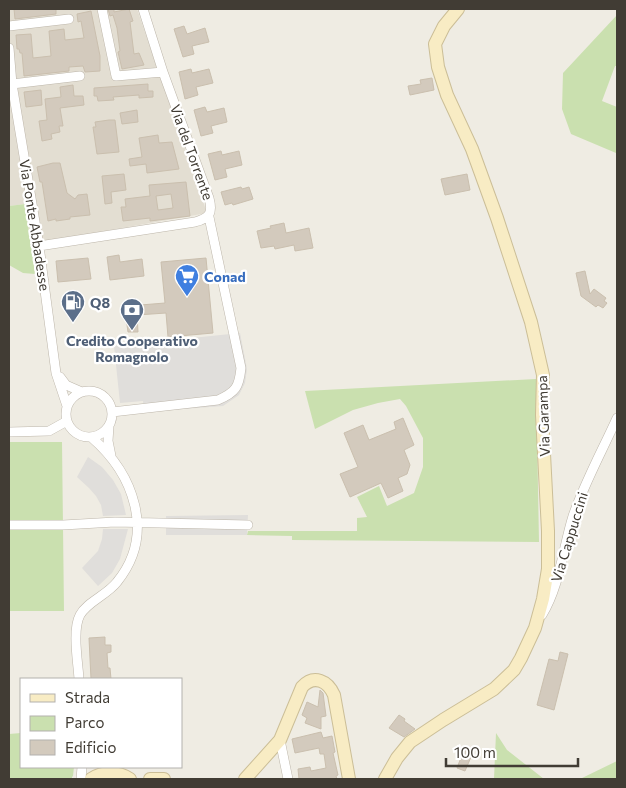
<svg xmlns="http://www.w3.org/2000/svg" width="626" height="788" font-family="Commissioner,sans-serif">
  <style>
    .residential { fill: #e3ded2 }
    .green { fill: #cae0af }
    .parking { fill: #e0dedb }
    .building { fill: #d3cabd; stroke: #cabfae; fill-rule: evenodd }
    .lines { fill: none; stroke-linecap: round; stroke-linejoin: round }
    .street-casing { stroke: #bdb6aa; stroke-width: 10 }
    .secondary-casing { stroke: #cbbe97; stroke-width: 14 }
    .street { stroke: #fff; stroke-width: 9 }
    .secondary { stroke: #f8ecc4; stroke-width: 12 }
    .labels { text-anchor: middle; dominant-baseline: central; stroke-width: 4.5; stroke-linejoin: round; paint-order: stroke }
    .street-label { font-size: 14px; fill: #413c34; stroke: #fff }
    .shop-label { font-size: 14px; font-weight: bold; fill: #366cbe; stroke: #fff; text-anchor: start }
    .service-label { font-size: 14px; font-weight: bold; fill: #4e5e75; stroke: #fff; text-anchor: start }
  </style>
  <rect width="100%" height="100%" fill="#efece3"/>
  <!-- residential -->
  <path class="residential" d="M9,9H137L207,213L31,244L25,204L9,206Z"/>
  <!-- green -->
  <path class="green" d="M617,15V66H615L602,101L617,107L616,153L571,134L562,109L563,73Z
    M25,204L35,274L23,273L9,265V206Z
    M536,379L539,542L292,540V536L247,535L248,531H357V518L367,517L357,497L379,486L387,506L414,493L423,467V438L406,406L400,399L378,403L353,410L315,429L305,391Z
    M9,442H62L64,611H9Z
    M21,733V767H74L73,776L72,777V779H9V734Z
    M496,733L507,750L544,779H494Z
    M617,761V779H580Z"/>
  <!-- parking -->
  <path class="parking" d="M240,333L247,369L245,383L239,395L223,406L144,412L143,401L120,403L114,346Z
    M88,457L102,467L113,480L121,494L126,515L103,516L101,505L96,496L89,488L77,477Z
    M248,515L247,535H166V516Z
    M103,529H128L120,559L112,573L98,586L82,568L98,551L102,539Z"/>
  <!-- building -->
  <path class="building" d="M14,9H56V14L15,19Z
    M108,9H114V12L129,9L133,21L130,22L134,54L139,53L144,65L122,69L118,52L120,51L117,28L113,15L110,16Z
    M91,11L100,56V71L85,72L83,66L69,67V71L24,76L22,53H20L19,49H17L16,35L31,34L33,58L51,56L49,31L64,29L65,40L84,38L81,21L78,22L77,14Z
    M184,26L187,34L205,28L209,42L192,46L194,54L183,57L174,29Z
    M191,69L192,73L209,69L213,83L196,87L198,95L185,99L179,72Z
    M432,78L434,90L410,95L408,86L421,84L420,80Z
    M148,84V91H153V97L139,98V95L113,97L114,100L98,101L97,96H94V88Z
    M73,85L74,96H83L84,105L60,108L63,126H59L60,132L51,134L52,139L42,141L39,121L47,120L45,99L61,97L60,87Z
    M41,90L42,105L26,107L24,92Z
    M205,107L207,112L224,108L227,122L211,126L213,133L201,136L194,110Z
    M137,110L138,122L122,124L120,113Z
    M109,120H115L119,152L97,154L93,127H96L95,122Z
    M158,135L159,143L172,142L179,169L147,173L146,164L130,166L129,159L142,157L139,138Z
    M221,151L222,155L239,151L242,165L225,169L227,177L215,180L208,154Z
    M53,163H60L67,193L75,199L78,195L87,194L90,215L70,217V219L56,221V219L48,221L42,182H40L37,167Z
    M124,174L126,190L111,192L112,203L105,204L102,176Z
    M467,174L470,190L445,195L441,179Z
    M186,182L190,216L150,221V218L123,221L121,207H126L125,199L150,196L149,185ZM171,194L173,208L158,210L156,196Z
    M241,187L242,189L249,187L253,199L233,205L232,203L225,205L221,192Z
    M284,223L286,233L309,228L313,248L295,251L294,245L275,249L274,246L261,248L257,231L271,228L270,226Z
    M119,255L120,262L142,259L144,276L110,280L107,257Z
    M88,258L91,279L58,282L56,261Z
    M206,258L213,333L168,337L166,313L137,315L138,332H128L126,318L129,317L128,306L165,303L161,262Z
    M585,271L590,294L594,289L606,298L604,301L607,303L603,308L598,305L596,307L581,296L576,273Z
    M403,418L414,445L404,450L410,465L407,474L398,478L403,491L388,498L381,483L350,497L340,474L358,467L344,433L363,425L369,440L396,429L394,422Z
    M105,637V645H111V652L107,653L108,668H110L111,679H91L89,638Z
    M560,652L568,654L554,710L537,705L549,659L558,661Z
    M320,690L323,693L326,716L321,717V729L305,723L307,718L302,715L307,702L318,707Z
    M399,715L405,719L404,721L415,729L404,737L389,728Z
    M321,732L323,738L332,736L335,752L333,753L338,775L336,776L337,779H299L298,769L310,767L311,771L326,768L324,754H320L319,748L295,753L292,739Z
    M465,747L474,750L465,771L457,768Z"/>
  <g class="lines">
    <!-- street casing -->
    <g class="street-casing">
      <path id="street" d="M102,9L116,76L163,72
        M9,26L69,19
        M9,48L12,84L39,246L56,373L67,406
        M12,84L80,76
        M39,246L195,222C210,218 213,213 209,198L163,72L143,9
        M60,377L66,385L82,392
        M66 414a23 23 0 1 1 46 0a23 23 0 1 1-46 0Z
        M112,412L218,400C236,392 239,387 241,368L209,217
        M109,426L108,441L111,456
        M9,432L49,431L67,421
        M9,525H63L115,522L248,525
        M542,615C560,585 563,548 573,516C585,482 602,451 617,418
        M79,679C78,662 72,630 80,615C87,602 107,595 117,582C156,534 134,474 91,437
        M280,740L288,779
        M81,779L82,767"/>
    </g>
    <!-- secondary casing -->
    <g class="secondary-casing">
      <path id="secondary" d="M91,779C103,771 118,771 130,779
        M150,779H164
        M245,779L280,740L302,687C314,674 328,681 334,695L349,779
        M385,779L397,758L410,742L443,720L494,689L514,670L521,658L535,628L543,599L548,569V531L542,415L543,375L531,322L497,218L472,149L447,95L438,67L435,44L444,26L458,9"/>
    </g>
    <!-- street -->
    <use href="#street" class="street"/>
    <!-- secondary -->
    <use href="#secondary" class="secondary"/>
  </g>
  <!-- icons -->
  <defs>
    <g id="supermarket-pin" transform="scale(1.25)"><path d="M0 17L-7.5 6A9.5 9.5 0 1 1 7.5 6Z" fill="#3f7fe0" stroke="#fff"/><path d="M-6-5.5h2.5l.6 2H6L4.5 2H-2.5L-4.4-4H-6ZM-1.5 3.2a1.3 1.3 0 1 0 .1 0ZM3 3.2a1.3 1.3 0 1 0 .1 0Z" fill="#fff"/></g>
    <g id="fuel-pin" transform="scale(1.25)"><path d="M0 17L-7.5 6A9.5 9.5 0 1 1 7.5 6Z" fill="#5c6f8a" stroke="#fff"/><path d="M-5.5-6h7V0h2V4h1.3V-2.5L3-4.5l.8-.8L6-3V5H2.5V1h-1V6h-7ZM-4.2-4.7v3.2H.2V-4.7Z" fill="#fff"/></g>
    <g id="bank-pin" transform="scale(1.25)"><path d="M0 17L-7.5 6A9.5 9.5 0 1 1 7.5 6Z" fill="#5c6f8a" stroke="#fff"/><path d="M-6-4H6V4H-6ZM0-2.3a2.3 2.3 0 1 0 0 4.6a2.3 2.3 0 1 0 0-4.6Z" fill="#fff"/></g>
  </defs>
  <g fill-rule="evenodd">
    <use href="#supermarket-pin" x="187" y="276"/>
    <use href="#fuel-pin" x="73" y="302"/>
    <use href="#bank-pin" x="132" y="310"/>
  </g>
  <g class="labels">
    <!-- street labels -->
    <g class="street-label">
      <text transform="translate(192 152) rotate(70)">Via del Torrente</text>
      <text transform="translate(35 225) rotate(81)">Via Ponte Abbadesse</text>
      <text transform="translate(543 416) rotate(-92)">Via Garampa</text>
      <text transform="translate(569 537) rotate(-73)">Via Cappuccini</text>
    </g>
    <!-- shop labels -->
    <g class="shop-label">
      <text x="204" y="276">Conad</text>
    </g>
    <!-- service labels -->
    <g class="service-label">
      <text x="90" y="302">Q8</text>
      <text x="132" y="340" text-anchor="middle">Credito Cooperativo<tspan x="132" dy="16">Romagnolo</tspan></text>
    </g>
  </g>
  <!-- border -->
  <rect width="626" height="788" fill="none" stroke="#413c34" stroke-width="20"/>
  <!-- legend -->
  <rect x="20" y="678" width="162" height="90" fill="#ffffff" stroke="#b3b1ae"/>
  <rect x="30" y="694" width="25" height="8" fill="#f8ecc4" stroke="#b3b1ae"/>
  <text x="65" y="703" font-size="15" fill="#413c34">Strada</text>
  <rect x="30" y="716" width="25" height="15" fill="#cae0af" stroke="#b3b1ae"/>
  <text x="65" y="728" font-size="15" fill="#413c34">Parco</text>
  <rect x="30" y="740" width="25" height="15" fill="#d3cabd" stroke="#b3b1ae"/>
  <text x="65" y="753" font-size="15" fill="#413c34">Edificio</text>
  <!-- scale -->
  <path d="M446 758v8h132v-8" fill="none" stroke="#413c34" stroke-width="2.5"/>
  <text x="454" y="758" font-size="15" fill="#413c34" stroke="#ffffff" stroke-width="4" paint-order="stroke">100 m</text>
</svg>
